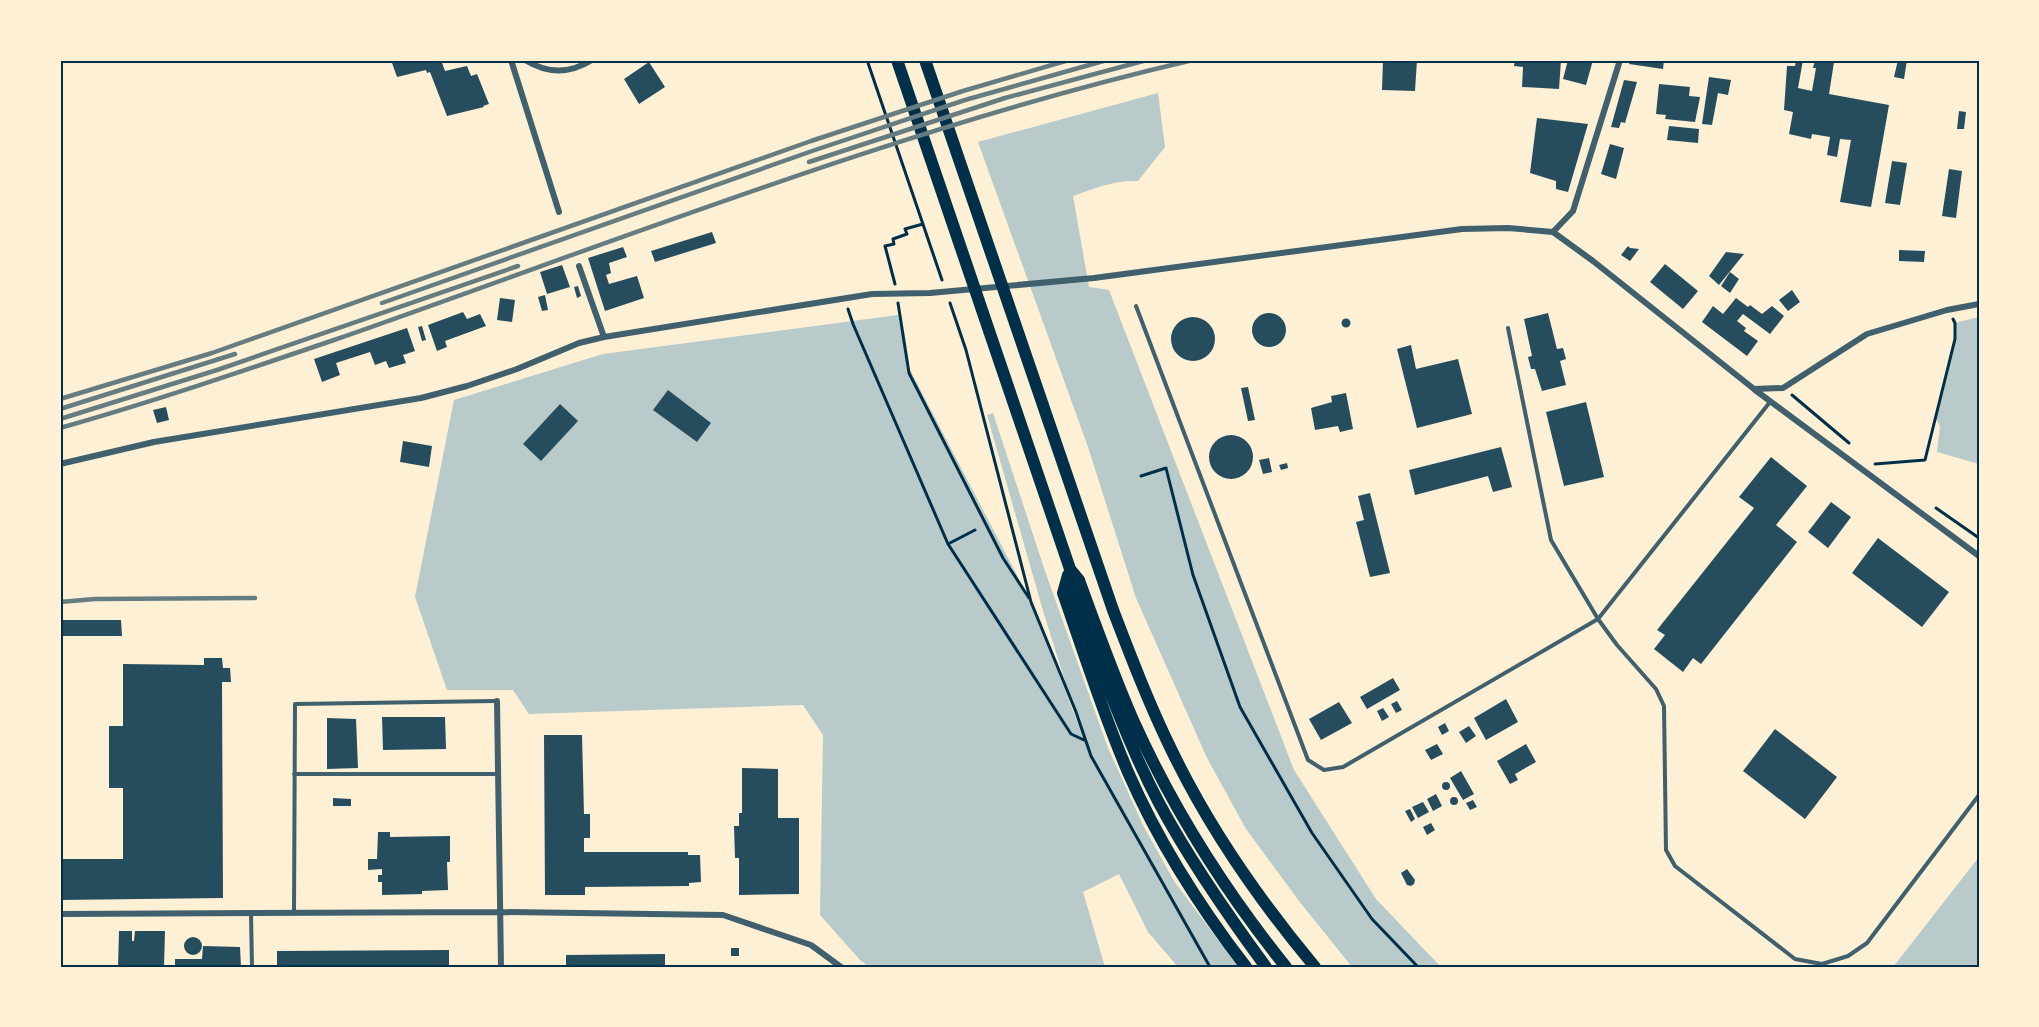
<svg xmlns="http://www.w3.org/2000/svg" width="2039" height="1027" font-family="Jost,sans-serif">
  <style>
    .green { fill: #b9caca }
    .building { fill: #264d5e }
    .lines { fill: none; stroke-linecap: round; stroke-linejoin: round }
    .path { stroke: #003049; stroke-width: 3 }
    .service { stroke: #3f606c; stroke-width: 4 }
    .minor { stroke: #3f606c; stroke-width: 6 }
    .trunk { stroke: #003049; stroke-width: 12 }
    .rail { stroke: #657d81; stroke-width: 4.5 }
    .neatline { fill: none; stroke: #003049; stroke-width: 2 }
  </style>
  <rect width="100%" height="100%" fill="#fdf0d5"/>
  <!-- green -->
  <path class="green" d="M1158,93L1165,147L1138,181C1115,180 1095,188 1073,196L1089,287L1109,290L1294,770L1376,899L1441,967H1352L1299,901L1246,829L1207,758L1136,598L1088,447L978,142Z
    M898,315L908,366L1031,602L1080,729L1044,614L987,415L993,413L1045,571L1108,748L1143,825L1174,881L1238,967H1178L1148,932L1119,874L1083,892L1105,967H869L860,960L820,915L823,735L803,705L529,714L513,690H447L415,597L454,400L603,354Z
    M1979,317V464L1937,452L1940,426L1935,417L1955,339V323Z
    M1979,857V967H1893Z"/>
  <!-- building -->
  <path class="building" d="M391,60H441L445,71L467,66L471,76L477,74L489,104L483,106L484,107L447,116L430,72L427,73L426,70L397,77Z
    M1383,60H1417L1415,91L1382,90Z
    M1515,60H1561L1559,89L1522,87L1523,67L1514,66Z
    M1568,60H1593L1586,85L1563,79Z
    M1630,60H1664L1663,69L1629,64Z
    M1796,60H1803L1798,88L1812,91L1816,68H1813L1815,60H1844L1843,63L1834,62L1829,94L1889,105L1871,207L1840,202L1851,140L1840,139L1837,157L1827,155L1830,137L1812,134L1811,139L1789,134L1793,112L1784,110L1787,66H1795Z
    M1898,60H1907L1904,79L1894,77Z
    M649,62L665,87L639,104L624,79Z
    M1709,77L1731,80L1728,95L1718,93L1712,125L1702,124Z
    M1624,80L1637,82L1625,123L1621,122L1619,128L1611,127Z
    M1659,84L1690,87L1689,96L1700,97L1695,122L1665,119L1666,115L1656,114Z
    M1959,111L1966,112L1964,129H1957Z
    M1537,118L1588,124L1568,192L1556,189V181L1530,173Z
    M1669,126L1699,129L1698,143L1667,140Z
    M1610,144L1624,148L1616,179L1601,174Z
    M1892,161L1907,163L1900,205L1885,203Z
    M1949,169L1962,171L1956,218L1942,216Z
    M712,232L716,243L655,262L651,251Z
    M1628,246L1630,248L1639,249L1630,261L1621,255Z
    M623,247L627,257L609,263L611,273L606,275L609,284L637,276L644,298L605,311L588,258Z
    M1899,250L1925,251L1924,262L1899,261Z
    M1726,252L1744,254L1719,285L1709,276Z
    M1665,264L1698,291L1683,309L1650,282Z
    M562,265L570,287L547,294L540,272Z
    M1730,272L1739,279L1730,293L1721,286Z
    M578,286L581,296L577,298L574,287Z
    M1792,290L1800,302L1788,311L1779,300Z
    M545,295L548,310L542,311L538,297Z
    M500,298L515,300L512,322L497,320Z
    M1736,298L1748,307L1750,305L1762,314L1772,306L1784,316L1770,334L1743,314L1737,321L1746,328L1744,331L1758,341L1747,356L1702,322L1713,306L1723,314Z
    M463,312L467,319L480,314L486,326L445,341L447,347L437,351L428,325Z
    M1548,313L1557,349L1563,348L1566,359L1560,361L1566,385L1542,391L1535,369H1531L1528,357L1532,356L1524,319Z
    M1252 330a17 17 0 1 1 34 0a17 17 0 1 1-34 0Z
    M1171 339a22 22 0 1 1 44 0a22 22 0 1 1-44 0Z
    M1341.5 323a4.5 4.5 0 1 1 9 0a4.5 4.5 0 1 1-9 0Z
    M422,326L426,340L422,341L418,327Z
    M407,328L415,351L403,355L406,363L389,368L386,361L375,365L370,352L336,363L340,375L322,382L314,359Z
    M1411,345L1416,369L1458,359L1472,414L1417,428L1397,349Z
    M1248,387L1255,420L1248,421L1241,388Z
    M668,390L711,423L697,442L653,410Z
    M1346,393L1353,429L1340,432L1338,426L1315,430L1311,408L1332,402L1331,396Z
    M1586,402L1604,477L1564,486L1546,412Z
    M560,404L578,421L541,461L523,444Z
    M166,407L169,420L157,423L153,410Z
    M1209 457a22 22 0 1 1 44 0a22 22 0 1 1-44 0Z
    M403,441L432,446L429,467L400,462Z
    M1501,447L1512,487L1493,492L1488,476L1415,495L1409,470Z
    M1771,457L1807,486L1776,525L1797,542L1701,664L1693,658L1683,672L1654,649L1665,635L1657,630L1754,508L1739,497Z
    M1269,458L1272,472L1263,474L1259,460Z
    M1287,463L1288,468L1281,470L1279,465Z
    M1370,493L1390,573L1370,577L1356,522L1364,520L1358,496Z
    M1831,502L1851,517L1828,548L1808,532Z
    M1878,538L1949,592L1922,627L1852,573Z
    M60,620H121L122,636H60Z
    M204,658H222L223,668H230L231,682H222L223,898L60,900V859H123V788H109V726H123V664L204,665Z
    M1393,678L1400,690L1367,709L1360,697Z
    M1506,699L1518,722L1486,740L1474,718Z
    M1397,701L1402,710L1396,713L1391,704Z
    M1339,702L1352,723L1321,740L1309,719Z
    M1383,708L1389,717L1382,721L1377,711Z
    M382,717H445L446,749L383,750Z
    M327,718L356,719L358,768L327,769Z
    M1445,723L1449,731L1442,735L1438,727Z
    M1469,726L1476,736L1466,743L1459,732Z
    M1775,729L1837,777L1805,819L1743,771Z
    M544,735H582L584,814H590V838H584V852H688V855H700L701,882L689,883V886L585,887V895H545Z
    M1437,744L1443,754L1431,760L1425,750Z
    M1526,744L1536,762L1515,774L1518,780L1510,784L1497,761Z
    M742,768L778,769V818H799V894L739,895V858H735L734,826H739V813H742Z
    M1461,771L1474,794L1463,800L1450,778Z
    M1442 786a4 4 0 1 1 8 0a4 4 0 1 1-8 0Z
    M1436,794L1442,806L1433,811L1427,799Z
    M1450 801a4 4 0 1 1 8 0a4 4 0 1 1-8 0Z
    M333,798L351,799V806H333Z
    M1473,800L1477,807L1470,810L1466,803Z
    M1423,802L1429,812L1418,818L1412,807Z
    M1410,809L1415,819L1411,822L1405,811Z
    M1431,823L1435,830L1427,835L1423,827Z
    M378,832H390V837L450,836V862H447L448,890L422,891V894L382,895V882H378V875H382V869L368,870V859H377Z
    M1407,869L1415,880L1414,884L1411,886L1407,885L1401,873Z
    M119,931H132V941H134L135,931H165L164,967H118Z
    M184 946a9 9 0 1 1 18 0a9 9 0 1 1-18 0Z
    M203,946L240,947L241,967H175V959H202Z
    M731,948H739V956H731Z
    M449,950V967H277V951Z
    M665,954V967H566V955Z"/>
  <g class="lines">
    <!-- path -->
    <path class="path" d="M867,60L942,280
      M895,284L885,246L894,244L893,239L907,234L905,229L923,224
      M898,303L909,373L1003,558L1029,598
      M950,303L966,350L1031,602L1076,712L1091,756L1210,967
      M848,309L853,324L948,544L1071,734L1084,740
      M1792,395L1849,443
      M1875,464L1925,460L1955,339V323L1953,319
      M1141,476L1166,468L1193,575L1240,707L1312,833L1372,919L1418,967
      M1936,508L1979,538
      M948,544L975,530"/>
    <!-- service -->
    <path class="service" d="M1136,306L1308,760L1324,770L1343,767L1598,619L1770,402
      M1508,328L1551,540L1598,619L1617,645L1656,689L1664,706L1666,850L1675,866L1795,959L1822,964L1848,956L1867,943L1979,795
      M294,774H498
      M294,913L295,704L496,701
      M251,914L252,967"/>
    <!-- minor -->
    <path class="minor" d="M511,60L559,212
      M525,60C548,74 569,74 592,60
      M1553,232L1593,261L1754,389L1783,388L1867,334L1947,310L1979,304
      M1553,232L1573,211L1620,60
      M579,266L604,337
      M1755,390L1979,556
      M60,464L154,442L421,398L467,386L517,369L579,343L604,337L872,294L930,293L1094,278L1462,229L1508,228L1553,232
      M497,701L501,967
      M60,914L500,912L723,915L811,945L841,967"/>
    <!-- trunk -->
    <path class="trunk" d="M897,60L1070,569V582C1097,657 1122,732 1159,803C1190,861 1227,914 1266,967
      M925,60L1113,610C1131,657 1149,704 1171,749C1209,828 1259,900 1315,967
      M1070,569L1079,580C1096,627 1113,674 1133,720C1173,809 1225,891 1286,967
      M1068,575L1063,593C1084,653 1103,714 1128,772C1158,841 1200,907 1246,967"/>
    <!-- rail -->
    <path class="rail" d="M809,162L1005,98L1147,60
      M382,303L815,150L965,100L1107,60
      M60,399L212,353L811,141L963,91L1069,60
      M60,409L235,354
      M60,419L217,370L518,266
      M60,428C152,402 243,371 334,340C618,241 899,128 1193,60
      M60,602L95,599L255,598"/>
  </g>
  <!-- border -->
  <rect width="2039" height="1027" fill="none" stroke="#fdf0d5" stroke-width="123"/>
  <rect x="62" y="62" width="1916" height="904" class="neatline"/>
</svg>
